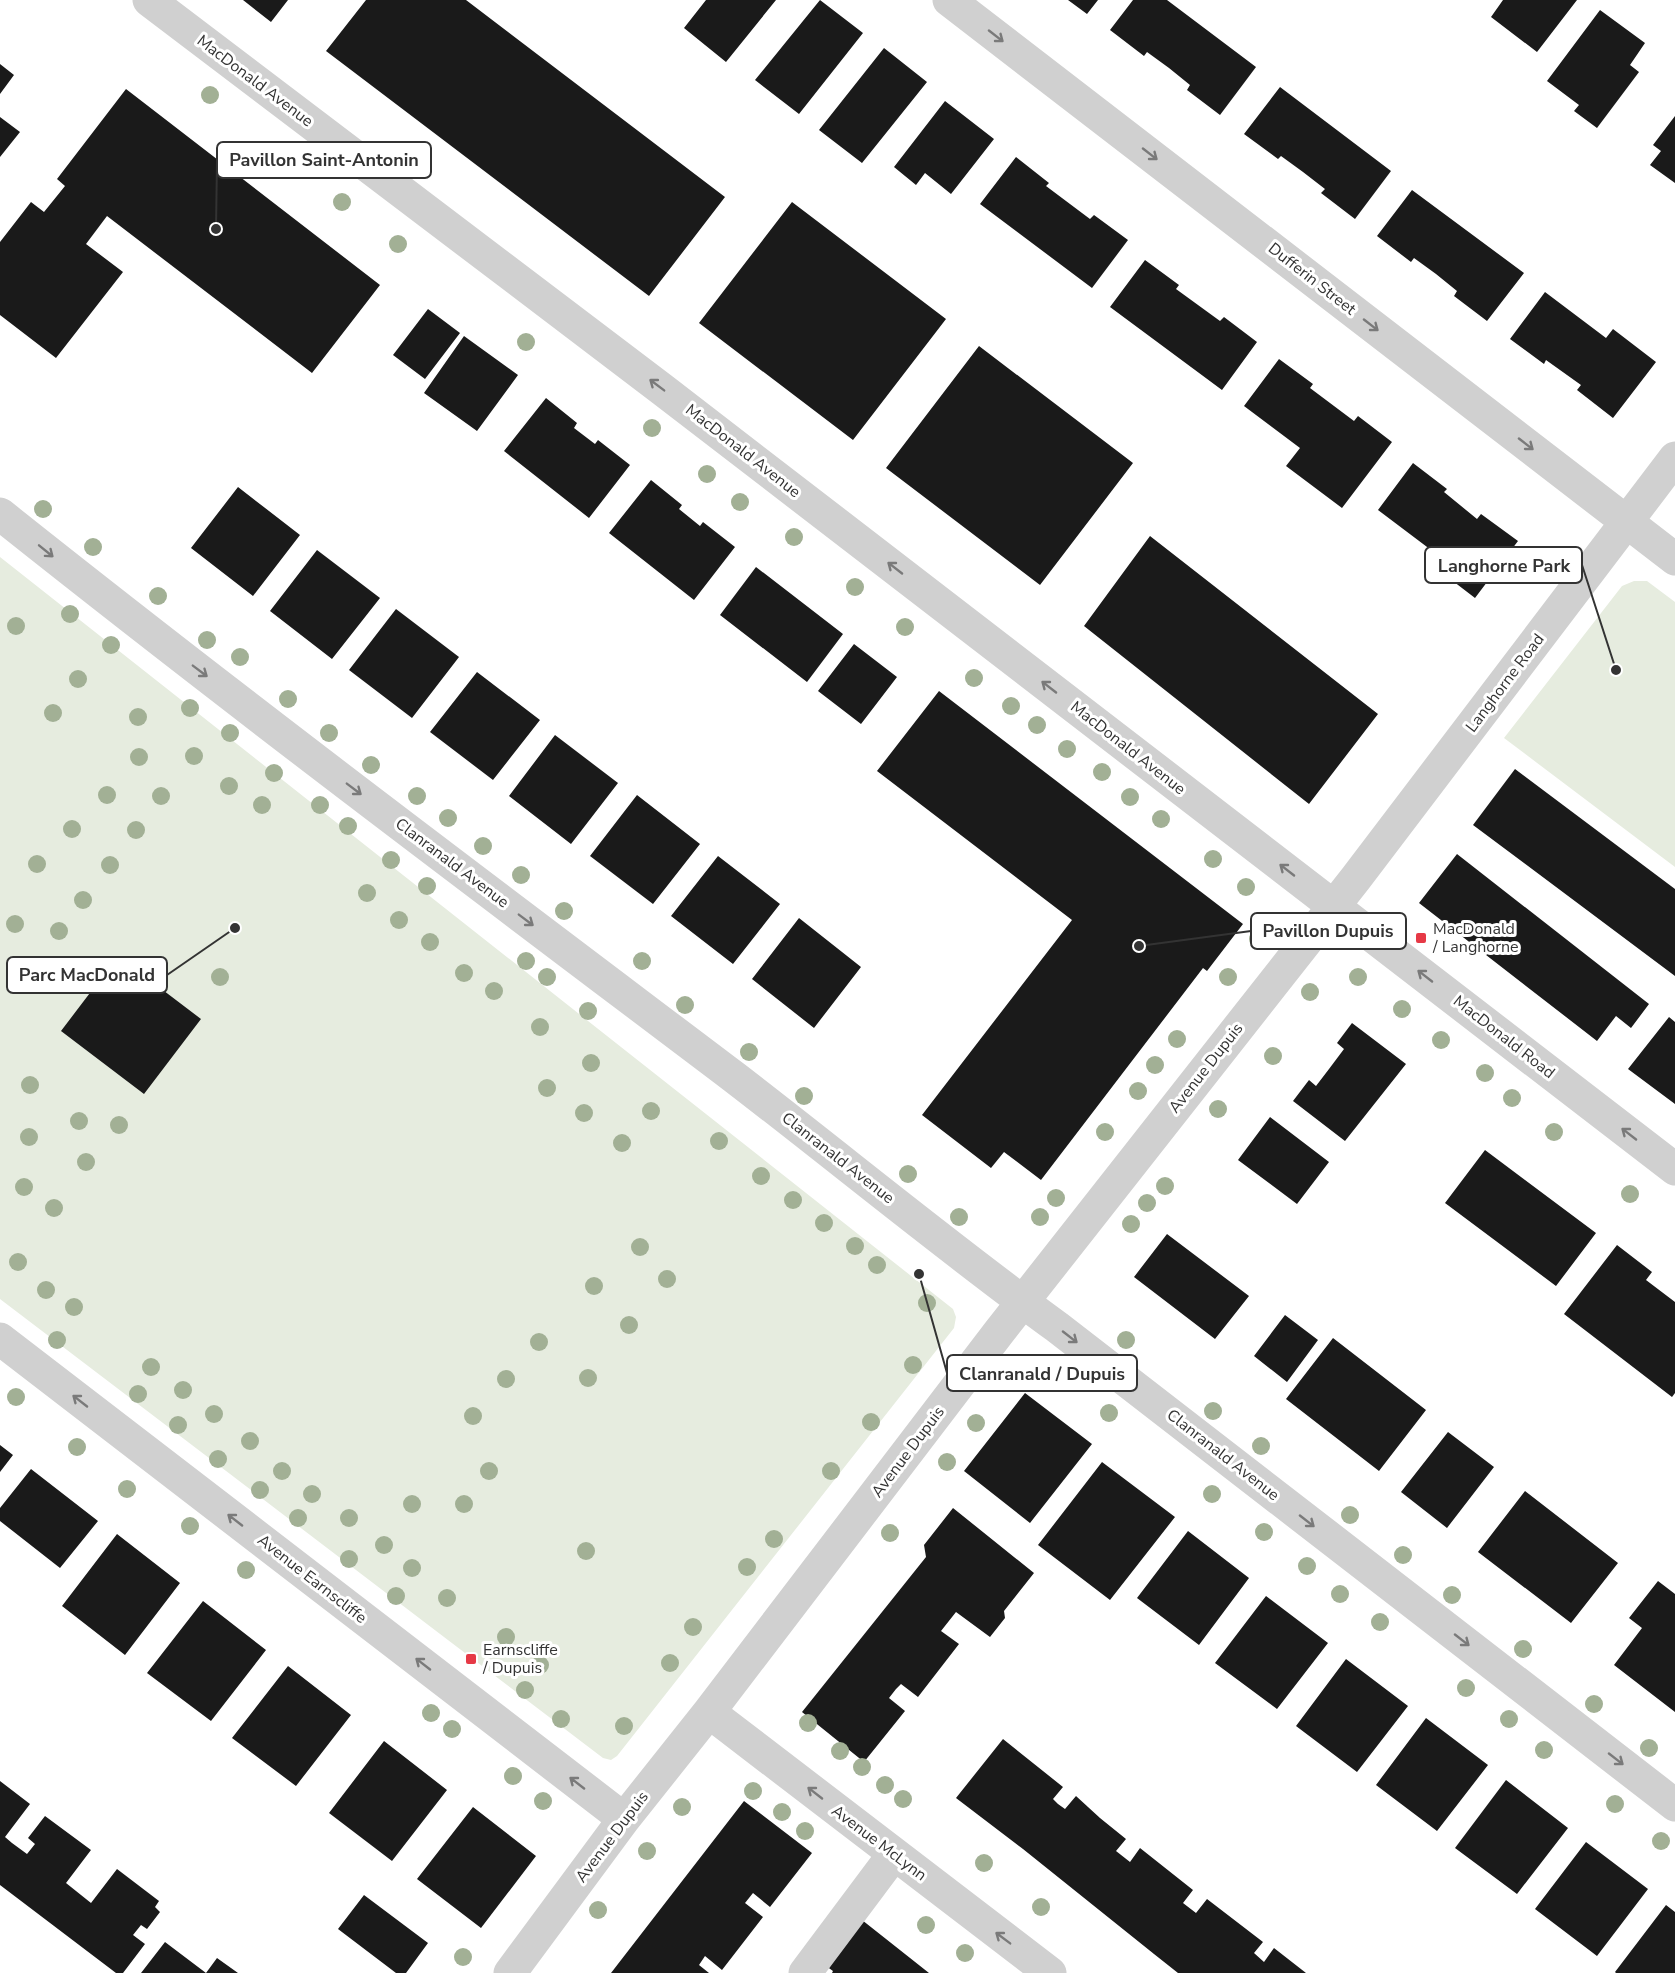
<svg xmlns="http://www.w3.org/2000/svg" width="1675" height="1973" font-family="'Nunito Sans',sans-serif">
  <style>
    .green { fill: #e6ecdf }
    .building { fill: #1a1a1a }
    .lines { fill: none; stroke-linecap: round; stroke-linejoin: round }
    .minor { stroke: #d0d0d0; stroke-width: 33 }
    .tree { fill: #a2b095 }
    .oneway { stroke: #7a7a7a }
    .poi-dot { fill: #e63946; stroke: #fff; stroke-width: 2 }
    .labels { text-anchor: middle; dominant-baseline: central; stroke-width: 6; stroke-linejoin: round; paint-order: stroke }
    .street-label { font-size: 16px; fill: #333; stroke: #fff }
    .poi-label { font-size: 16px; fill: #333; stroke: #fff; text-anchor: start }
    .leader { fill: none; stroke: #333; stroke-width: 2 }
    .callout-dot { fill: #333; stroke: #fff; stroke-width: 2 }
    .callout { fill: #fff; stroke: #333; stroke-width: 2 }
    .callout-label { font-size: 18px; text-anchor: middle; font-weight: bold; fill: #333 }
  </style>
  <rect width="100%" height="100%" fill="#fff"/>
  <!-- green -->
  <path class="green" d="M0,557L953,1309L956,1317L954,1328L617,1756L611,1760L603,1758L0,1299Z
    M1634,581H1647L1675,602V867L1504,738L1622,586Z"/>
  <!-- building -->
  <path class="building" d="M243,0H288L271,22Z
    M366,0H466L725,197L649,296L326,51Z
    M706,0H776L726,62L684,28Z
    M820,0L863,33L799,114L755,80Z
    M1068,0H1098L1087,14Z
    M1133,0H1167L1256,67L1220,115L1187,90L1190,85L1169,68L1147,52L1144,56L1110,30Z
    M1503,0H1577L1537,52L1491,17Z
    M1600,10L1645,43L1630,65L1639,72L1597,128L1574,111L1579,105L1547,81Z
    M884,48L927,82L862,163L819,130Z
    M0,64L14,75L0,94Z
    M1280,87L1391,171L1355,219L1321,193L1325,189L1303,172L1281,156L1278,159L1244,134Z
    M126,89L380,285L312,373L107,216L86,244L123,272L56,358L0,315V242L31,202L44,212L65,186L57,179Z
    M945,101L994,139L951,194L925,173L916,185L894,167Z
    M1675,116V183L1650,165L1661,151L1653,145Z
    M0,117L20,132L0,157Z
    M1016,157L1049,183L1046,186L1090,219L1094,215L1128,240L1092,288L980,204Z
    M1412,190L1524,273L1487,321L1454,296L1457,291L1436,274L1414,258L1411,262L1377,236Z
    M792,202L946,319L853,440L699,323Z
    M1145,260L1179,285L1176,289L1220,321L1224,317L1257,342L1222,390L1110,307Z
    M1545,292L1606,338L1613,329L1656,362L1613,418L1577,390L1581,385L1546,360L1544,364L1510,339Z
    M428,309L460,333L425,379L393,355Z
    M464,336L518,375L477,431L424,393Z
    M979,346L1133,463L1040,585L886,468Z
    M1279,359L1313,384L1310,388L1354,421L1358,416L1392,442L1342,508L1286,466L1300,448L1244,406Z
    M546,398L577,423L574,428L595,444L598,440L630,465L589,518L504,451Z
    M1413,463L1447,489L1444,492L1477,519L1481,514L1518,541L1475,598L1432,565L1439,556L1378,510Z
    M651,480L682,505L679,509L700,526L703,522L735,547L694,600L609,533Z
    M238,487L300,535L253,596L191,548Z
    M1150,536L1378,714L1309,804L1084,626Z
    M317,550L380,598L332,659L270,611Z
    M756,567L843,634L807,682L720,615Z
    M396,609L459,657L412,718L349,670Z
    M854,644L897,677L861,724L818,691Z
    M477,672L540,720L493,780L430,732Z
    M939,691L1243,924L1207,971L1203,968L1041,1180L1004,1152L991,1168L922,1115L1072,920L877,771Z
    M555,735L618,783L571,844L509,796Z
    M1515,769L1675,889V976L1473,825Z
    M637,795L700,844L653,904L590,856Z
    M1457,854L1649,1004L1631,1028L1616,1016L1597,1041L1419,903Z
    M718,856L780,904L733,964L671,916Z
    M799,918L861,967L814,1028L752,979Z
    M118,956L201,1019L144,1094L61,1031Z
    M1669,1017L1675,1022V1104L1628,1069Z
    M1352,1023L1406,1064L1345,1141L1293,1101L1309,1080L1316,1086L1329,1069L1344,1049L1337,1043Z
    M1270,1117L1329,1162L1297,1204L1238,1160Z
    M1485,1150L1596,1233L1556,1286L1445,1203Z
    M1167,1234L1249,1296L1215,1339L1134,1277Z
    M1617,1245L1652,1272L1646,1280L1675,1302V1393L1672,1397L1564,1314Z
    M1285,1315L1318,1340L1287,1382L1254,1356Z
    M1333,1338L1426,1410L1379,1471L1286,1399Z
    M1025,1393L1092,1444L1030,1523L964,1471Z
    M1448,1432L1494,1467L1447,1528L1401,1492Z
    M0,1445L13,1455L0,1472Z
    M1102,1462L1175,1517L1110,1600L1038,1545Z
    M31,1469L98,1521L60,1568L0,1521V1508Z
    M1525,1491L1618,1563L1571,1623L1478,1552Z
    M953,1508L1034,1573L1004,1611L1005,1618L990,1637L956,1612L941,1631L959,1644L918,1697L901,1684L896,1689L889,1698L905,1711L864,1762L802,1712L926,1557L924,1545Z
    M1188,1531L1249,1578L1199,1645L1137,1598Z
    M117,1534L180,1583L125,1655L62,1606Z
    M1658,1581L1675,1594V1712L1614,1665L1642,1628L1629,1618Z
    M1266,1596L1328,1643L1277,1709L1215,1663Z
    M203,1601L266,1650L211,1721L147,1673Z
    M1346,1659L1408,1706L1357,1772L1296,1726Z
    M288,1666L351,1715L296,1786L232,1738Z
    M1426,1718L1488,1765L1437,1831L1376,1785Z
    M1003,1739L1063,1787L1053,1799L1058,1804L1065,1809L1076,1796L1100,1818L1126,1839L1116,1851L1130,1862L1140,1848L1193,1890L1183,1903L1196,1913L1207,1899L1263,1942L1254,1953L1264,1962L1274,1948L1306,1973H1178L1154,1954L1023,1849L956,1798Z
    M384,1741L447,1790L392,1861L329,1813Z
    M1506,1780L1568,1828L1517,1894L1455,1848Z
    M0,1781L30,1804L5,1837L12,1843L27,1854L35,1844L28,1838L45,1816L91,1850L66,1883L91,1903L117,1869L159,1901L155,1907L160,1912L147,1929L141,1925L133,1935L145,1944L123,1973H116L0,1885Z
    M744,1801L812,1853L770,1907L753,1893L745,1903L763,1917L722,1970L705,1956L699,1965L709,1973H611Z
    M473,1807L536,1856L481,1928L417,1879Z
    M1586,1842L1648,1889L1597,1956L1535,1909Z
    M364,1895L428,1943L406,1973H396L338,1929Z
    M1666,1905L1675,1912V1973H1616L1615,1972Z
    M862,1920L929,1973H832L833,1971L826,1966Z
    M165,1942L206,1973L217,1958L238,1973H141Z"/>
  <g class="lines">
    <!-- minor -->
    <path class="minor" d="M149,0L663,390L1675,1169
      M949,0L1675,559
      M0,514C241,706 488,891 734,1077C842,1160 947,1247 1057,1327L1675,1805
      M0,1339L624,1819
      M709,1712L1050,1973
      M510,1973L624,1819L709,1712L999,1332L1356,878L1675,458
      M805,1973L894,1854"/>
  </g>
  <!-- trees -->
  <g class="tree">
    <circle cx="210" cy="95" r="9"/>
    <circle cx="342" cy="202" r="9"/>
    <circle cx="398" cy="244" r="9"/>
    <circle cx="526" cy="342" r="9"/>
    <circle cx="652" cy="428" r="9"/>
    <circle cx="707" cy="474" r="9"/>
    <circle cx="740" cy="502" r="9"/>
    <circle cx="43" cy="509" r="9"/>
    <circle cx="794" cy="537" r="9"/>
    <circle cx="93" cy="547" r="9"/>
    <circle cx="855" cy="587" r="9"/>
    <circle cx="158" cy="596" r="9"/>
    <circle cx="70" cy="614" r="9"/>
    <circle cx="16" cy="626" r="9"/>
    <circle cx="905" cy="627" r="9"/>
    <circle cx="207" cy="640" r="9"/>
    <circle cx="111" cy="645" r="9"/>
    <circle cx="240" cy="657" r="9"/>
    <circle cx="974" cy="678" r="9"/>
    <circle cx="78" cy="679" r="9"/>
    <circle cx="288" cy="699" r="9"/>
    <circle cx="1011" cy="706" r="9"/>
    <circle cx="190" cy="708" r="9"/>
    <circle cx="53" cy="713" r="9"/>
    <circle cx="138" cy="717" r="9"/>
    <circle cx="1037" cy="725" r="9"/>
    <circle cx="230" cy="733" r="9"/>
    <circle cx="329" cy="733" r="9"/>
    <circle cx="1067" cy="749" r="9"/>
    <circle cx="194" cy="756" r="9"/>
    <circle cx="139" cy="757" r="9"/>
    <circle cx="371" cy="765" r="9"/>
    <circle cx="1102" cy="772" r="9"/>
    <circle cx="274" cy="773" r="9"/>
    <circle cx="229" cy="786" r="9"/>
    <circle cx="107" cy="795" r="9"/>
    <circle cx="161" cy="796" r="9"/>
    <circle cx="417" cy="796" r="9"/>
    <circle cx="1130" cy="797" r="9"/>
    <circle cx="262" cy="805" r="9"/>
    <circle cx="320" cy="805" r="9"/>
    <circle cx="448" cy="818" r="9"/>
    <circle cx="1161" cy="819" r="9"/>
    <circle cx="348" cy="826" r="9"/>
    <circle cx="72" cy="829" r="9"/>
    <circle cx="136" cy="830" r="9"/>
    <circle cx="483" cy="846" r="9"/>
    <circle cx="1213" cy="859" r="9"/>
    <circle cx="391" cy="860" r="9"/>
    <circle cx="37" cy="864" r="9"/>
    <circle cx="110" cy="865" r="9"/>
    <circle cx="521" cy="875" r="9"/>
    <circle cx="427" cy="886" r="9"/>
    <circle cx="1246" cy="887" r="9"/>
    <circle cx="367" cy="893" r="9"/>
    <circle cx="83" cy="900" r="9"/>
    <circle cx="564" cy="911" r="9"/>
    <circle cx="399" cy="920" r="9"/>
    <circle cx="15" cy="924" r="9"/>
    <circle cx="59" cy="931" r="9"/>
    <circle cx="1258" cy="939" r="9"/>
    <circle cx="430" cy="942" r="9"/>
    <circle cx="526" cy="961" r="9"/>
    <circle cx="642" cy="961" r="9"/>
    <circle cx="464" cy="973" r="9"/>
    <circle cx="220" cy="977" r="9"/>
    <circle cx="547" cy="977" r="9"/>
    <circle cx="1228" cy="977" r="9"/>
    <circle cx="1358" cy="977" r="9"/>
    <circle cx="494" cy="991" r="9"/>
    <circle cx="1310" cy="992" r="9"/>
    <circle cx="685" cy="1005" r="9"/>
    <circle cx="1402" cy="1009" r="9"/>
    <circle cx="588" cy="1011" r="9"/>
    <circle cx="540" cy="1027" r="9"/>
    <circle cx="1177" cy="1039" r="9"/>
    <circle cx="1441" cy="1040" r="9"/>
    <circle cx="749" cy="1052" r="9"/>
    <circle cx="1273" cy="1056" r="9"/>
    <circle cx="591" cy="1063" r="9"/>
    <circle cx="1155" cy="1065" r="9"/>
    <circle cx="1485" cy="1073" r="9"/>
    <circle cx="30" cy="1085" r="9"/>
    <circle cx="547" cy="1088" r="9"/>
    <circle cx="1138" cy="1091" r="9"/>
    <circle cx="804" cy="1096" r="9"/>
    <circle cx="1512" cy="1098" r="9"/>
    <circle cx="1218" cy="1109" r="9"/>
    <circle cx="651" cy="1111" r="9"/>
    <circle cx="584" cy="1113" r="9"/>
    <circle cx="79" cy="1121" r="9"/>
    <circle cx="119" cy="1125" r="9"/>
    <circle cx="1105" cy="1132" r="9"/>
    <circle cx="1554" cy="1132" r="9"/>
    <circle cx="29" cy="1137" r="9"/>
    <circle cx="719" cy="1141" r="9"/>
    <circle cx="622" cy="1143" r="9"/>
    <circle cx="86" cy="1162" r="9"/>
    <circle cx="908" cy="1174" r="9"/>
    <circle cx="761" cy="1176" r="9"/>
    <circle cx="1165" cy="1186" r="9"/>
    <circle cx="24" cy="1187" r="9"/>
    <circle cx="1630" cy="1194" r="9"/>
    <circle cx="1056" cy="1198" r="9"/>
    <circle cx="793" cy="1200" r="9"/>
    <circle cx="1147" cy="1203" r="9"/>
    <circle cx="54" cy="1208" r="9"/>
    <circle cx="959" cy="1217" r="9"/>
    <circle cx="1040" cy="1217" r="9"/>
    <circle cx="824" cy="1223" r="9"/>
    <circle cx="1131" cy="1224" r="9"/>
    <circle cx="855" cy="1246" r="9"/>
    <circle cx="640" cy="1247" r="9"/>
    <circle cx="18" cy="1262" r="9"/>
    <circle cx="877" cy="1265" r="9"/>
    <circle cx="667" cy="1279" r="9"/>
    <circle cx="594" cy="1286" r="9"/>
    <circle cx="46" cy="1290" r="9"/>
    <circle cx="927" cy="1303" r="9"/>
    <circle cx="74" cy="1307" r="9"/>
    <circle cx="629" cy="1325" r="9"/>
    <circle cx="57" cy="1340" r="9"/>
    <circle cx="1126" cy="1340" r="9"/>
    <circle cx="539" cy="1342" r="9"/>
    <circle cx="913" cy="1365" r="9"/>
    <circle cx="151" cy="1367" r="9"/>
    <circle cx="588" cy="1378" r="9"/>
    <circle cx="506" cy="1379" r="9"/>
    <circle cx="183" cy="1390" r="9"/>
    <circle cx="138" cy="1394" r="9"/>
    <circle cx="16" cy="1397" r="9"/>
    <circle cx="1213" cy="1411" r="9"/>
    <circle cx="1109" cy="1413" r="9"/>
    <circle cx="214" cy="1414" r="9"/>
    <circle cx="473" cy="1416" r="9"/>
    <circle cx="871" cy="1422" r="9"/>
    <circle cx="976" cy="1423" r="9"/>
    <circle cx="178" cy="1425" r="9"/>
    <circle cx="250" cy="1441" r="9"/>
    <circle cx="1261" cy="1446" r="9"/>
    <circle cx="77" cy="1447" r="9"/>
    <circle cx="218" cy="1459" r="9"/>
    <circle cx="947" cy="1462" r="9"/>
    <circle cx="282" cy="1471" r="9"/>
    <circle cx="489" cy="1471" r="9"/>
    <circle cx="831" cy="1471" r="9"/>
    <circle cx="127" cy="1489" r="9"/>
    <circle cx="260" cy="1490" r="9"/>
    <circle cx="312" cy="1494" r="9"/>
    <circle cx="1212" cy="1494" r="9"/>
    <circle cx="412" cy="1504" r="9"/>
    <circle cx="464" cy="1504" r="9"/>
    <circle cx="1350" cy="1515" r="9"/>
    <circle cx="298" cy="1518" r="9"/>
    <circle cx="349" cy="1518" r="9"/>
    <circle cx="190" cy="1526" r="9"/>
    <circle cx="1264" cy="1532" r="9"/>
    <circle cx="890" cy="1533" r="9"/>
    <circle cx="774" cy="1539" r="9"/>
    <circle cx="384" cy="1545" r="9"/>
    <circle cx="586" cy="1551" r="9"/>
    <circle cx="1403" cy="1555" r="9"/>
    <circle cx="349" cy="1559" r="9"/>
    <circle cx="1307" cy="1566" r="9"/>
    <circle cx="747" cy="1567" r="9"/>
    <circle cx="412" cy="1568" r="9"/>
    <circle cx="246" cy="1570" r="9"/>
    <circle cx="1340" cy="1594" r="9"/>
    <circle cx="1452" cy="1595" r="9"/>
    <circle cx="396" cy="1596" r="9"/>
    <circle cx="447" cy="1598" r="9"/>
    <circle cx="1380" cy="1622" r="9"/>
    <circle cx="693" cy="1627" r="9"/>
    <circle cx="506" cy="1637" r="9"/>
    <circle cx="1523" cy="1649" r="9"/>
    <circle cx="670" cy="1663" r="9"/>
    <circle cx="540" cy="1665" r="9"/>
    <circle cx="1466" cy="1688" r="9"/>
    <circle cx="525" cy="1690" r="9"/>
    <circle cx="1594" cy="1704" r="9"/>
    <circle cx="431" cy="1713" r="9"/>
    <circle cx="561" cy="1719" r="9"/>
    <circle cx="1509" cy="1719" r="9"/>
    <circle cx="808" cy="1723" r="9"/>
    <circle cx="624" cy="1726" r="9"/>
    <circle cx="452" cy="1729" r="9"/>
    <circle cx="1649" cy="1748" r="9"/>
    <circle cx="1544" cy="1750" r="9"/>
    <circle cx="840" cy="1751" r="9"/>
    <circle cx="862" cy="1767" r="9"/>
    <circle cx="513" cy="1776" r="9"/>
    <circle cx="885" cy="1785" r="9"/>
    <circle cx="753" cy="1791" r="9"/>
    <circle cx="903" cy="1799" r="9"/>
    <circle cx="543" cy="1801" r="9"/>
    <circle cx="1615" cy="1804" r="9"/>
    <circle cx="682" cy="1807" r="9"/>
    <circle cx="782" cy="1812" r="9"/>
    <circle cx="805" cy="1831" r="9"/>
    <circle cx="1661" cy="1841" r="9"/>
    <circle cx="647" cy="1851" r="9"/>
    <circle cx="984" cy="1863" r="9"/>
    <circle cx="1041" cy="1907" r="9"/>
    <circle cx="598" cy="1910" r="9"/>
    <circle cx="926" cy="1925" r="9"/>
    <circle cx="965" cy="1953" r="9"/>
    <circle cx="463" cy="1957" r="9"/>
  </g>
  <!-- one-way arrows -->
  <defs><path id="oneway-shaft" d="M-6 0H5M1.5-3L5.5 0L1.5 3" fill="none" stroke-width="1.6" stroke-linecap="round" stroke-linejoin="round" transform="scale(1.5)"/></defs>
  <g class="oneway">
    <use href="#oneway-shaft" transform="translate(996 36) rotate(38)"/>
    <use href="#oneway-shaft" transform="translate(1150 154) rotate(38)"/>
    <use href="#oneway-shaft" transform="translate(1371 325) rotate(38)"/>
    <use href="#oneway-shaft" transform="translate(657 385) rotate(-143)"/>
    <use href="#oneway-shaft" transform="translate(1526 444) rotate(38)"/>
    <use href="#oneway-shaft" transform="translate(46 551) rotate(39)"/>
    <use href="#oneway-shaft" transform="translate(895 568) rotate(-142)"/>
    <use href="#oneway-shaft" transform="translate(200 671) rotate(37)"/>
    <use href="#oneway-shaft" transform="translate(1049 687) rotate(-142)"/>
    <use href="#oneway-shaft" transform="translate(354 789) rotate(37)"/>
    <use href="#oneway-shaft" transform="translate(1287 870) rotate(-142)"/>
    <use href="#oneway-shaft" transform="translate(526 920) rotate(37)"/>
    <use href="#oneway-shaft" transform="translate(1425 976) rotate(-142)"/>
    <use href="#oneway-shaft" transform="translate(1629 1134) rotate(-142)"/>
    <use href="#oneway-shaft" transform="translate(1070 1337) rotate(38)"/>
    <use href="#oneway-shaft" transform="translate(80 1401) rotate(-142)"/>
    <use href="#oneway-shaft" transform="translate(235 1520) rotate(-142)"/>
    <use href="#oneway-shaft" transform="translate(1307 1521) rotate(38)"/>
    <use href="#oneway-shaft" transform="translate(1462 1640) rotate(38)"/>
    <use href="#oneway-shaft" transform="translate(423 1664) rotate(-142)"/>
    <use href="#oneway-shaft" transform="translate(1616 1759) rotate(38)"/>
    <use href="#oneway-shaft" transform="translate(577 1783) rotate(-142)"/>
    <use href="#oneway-shaft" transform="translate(815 1793) rotate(-142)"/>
    <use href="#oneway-shaft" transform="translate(1003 1938) rotate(-143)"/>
  </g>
  <!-- markers -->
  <g class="poi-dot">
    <rect x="1415" y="932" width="12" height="12" rx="3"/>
    <rect x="465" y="1653" width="12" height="12" rx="3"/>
  </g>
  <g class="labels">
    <!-- street labels -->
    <g class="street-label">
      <text transform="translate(255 81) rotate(37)">MacDonald Avenue</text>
      <text transform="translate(1312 279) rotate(38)">Dufferin Street</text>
      <text transform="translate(743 451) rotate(38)">MacDonald Avenue</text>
      <text transform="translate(1505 683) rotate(-53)">Langhorne Road</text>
      <text transform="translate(1128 748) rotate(38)">MacDonald Avenue</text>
      <text transform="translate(452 863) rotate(37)">Clanranald Avenue</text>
      <text transform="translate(1504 1037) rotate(38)">MacDonald Road</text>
      <text transform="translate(1206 1068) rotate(-52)">Avenue Dupuis</text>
      <text transform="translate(838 1158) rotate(38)">Clanranald Avenue</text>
      <text transform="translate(908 1452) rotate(-53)">Avenue Dupuis</text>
      <text transform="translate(1223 1455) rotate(38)">Clanranald Avenue</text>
      <text transform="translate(312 1579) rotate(38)">Avenue Earnscliffe</text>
      <text transform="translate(612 1837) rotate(-53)">Avenue Dupuis</text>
      <text transform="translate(879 1843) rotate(37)">Avenue McLynn</text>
    </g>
    <!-- poi labels -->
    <g class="poi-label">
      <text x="1433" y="929">MacDonald<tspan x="1433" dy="18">/ Langhorne</tspan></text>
      <text x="483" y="1650">Earnscliffe<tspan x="483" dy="18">/ Dupuis</tspan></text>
    </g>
  </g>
  <!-- callouts -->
  <path class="leader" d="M216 229L217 160M1616 670L1582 565M1139 946L1251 931M235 928L167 975M919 1274L947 1373"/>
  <g class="callout-dot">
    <circle cx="216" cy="229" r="6"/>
    <circle cx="1616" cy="670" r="6"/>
    <circle cx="1139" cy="946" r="6"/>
    <circle cx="235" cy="928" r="6"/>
    <circle cx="919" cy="1274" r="6"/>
  </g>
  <g class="callout">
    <rect x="217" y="142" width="214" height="36" rx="6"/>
    <rect x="1425" y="547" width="157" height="36" rx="6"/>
    <rect x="1251" y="913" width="155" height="36" rx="6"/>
    <rect x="7" y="957" width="160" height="36" rx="6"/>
    <rect x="947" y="1355" width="190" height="36" rx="6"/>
  </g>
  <g class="callout-label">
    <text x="324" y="166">Pavillon Saint-Antonin</text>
    <text x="1504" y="572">Langhorne Park</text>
    <text x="1328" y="937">Pavillon Dupuis</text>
    <text x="87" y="981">Parc MacDonald</text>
    <text x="1042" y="1380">Clanranald / Dupuis</text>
  </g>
</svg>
